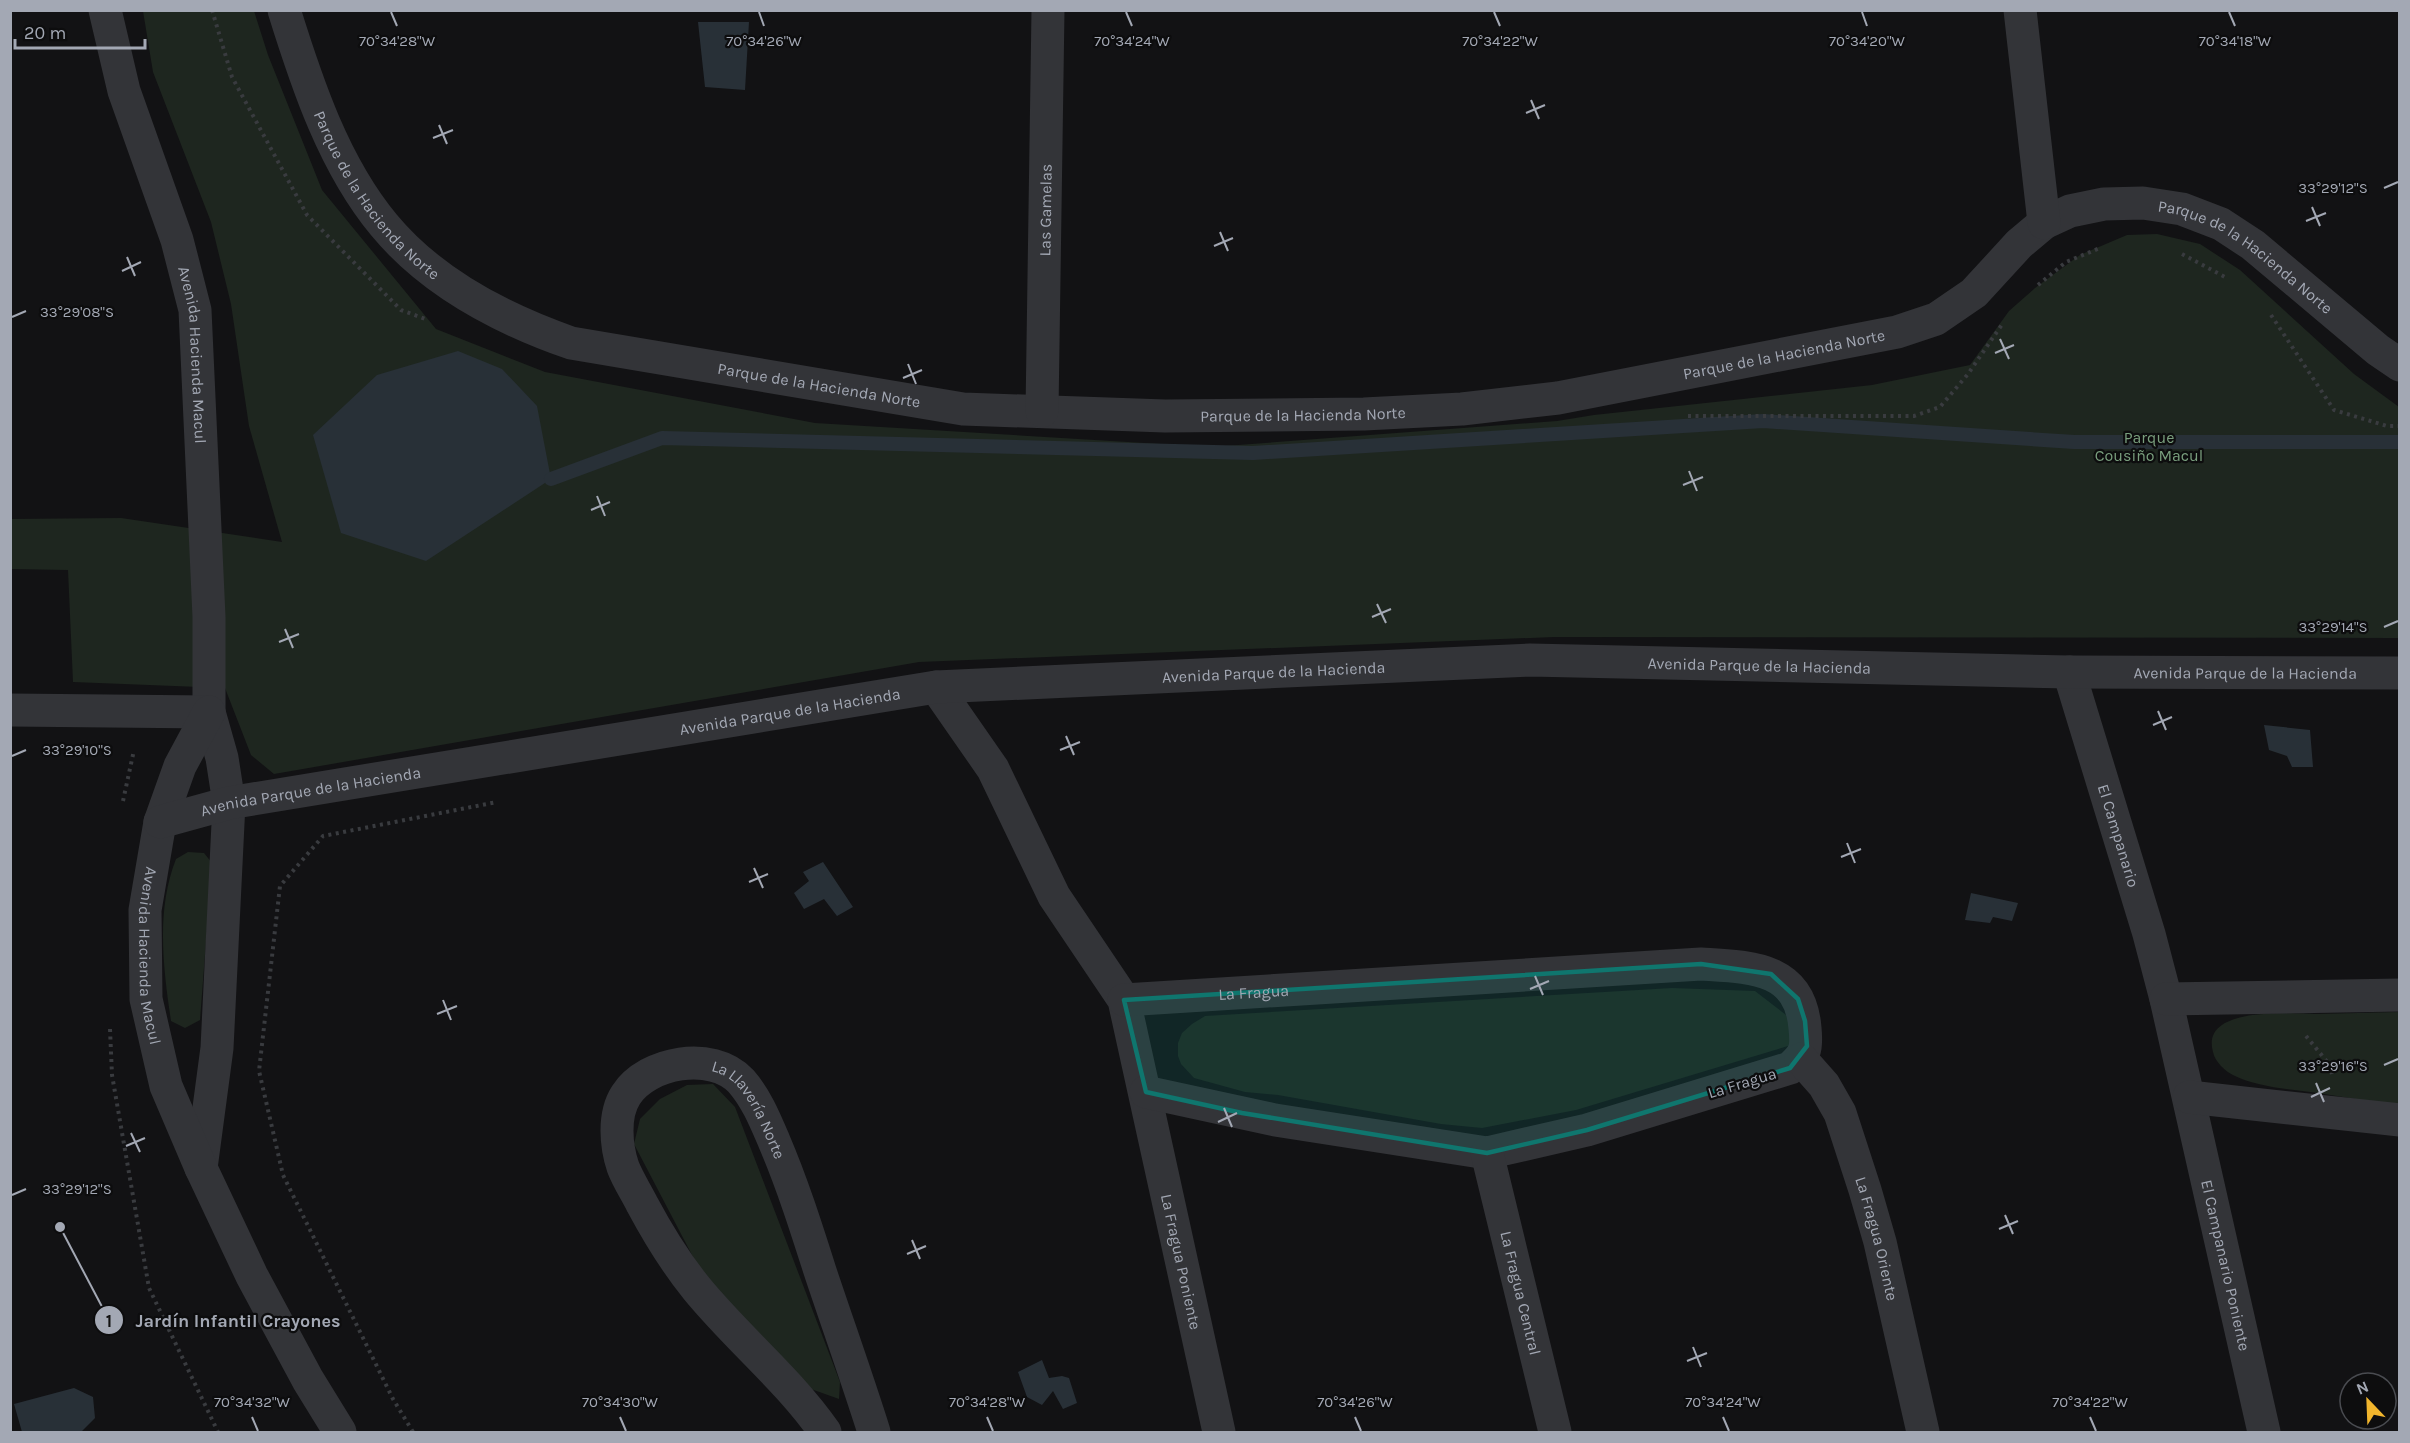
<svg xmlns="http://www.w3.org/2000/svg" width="2410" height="1443" font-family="Karla,sans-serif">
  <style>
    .green { fill: #1e261f }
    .water { fill: #283037 }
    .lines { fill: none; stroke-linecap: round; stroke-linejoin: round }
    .stream { stroke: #283037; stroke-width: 14 }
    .path { stroke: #393b3f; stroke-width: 4; stroke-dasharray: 3 4.5; stroke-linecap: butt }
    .minor { stroke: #333438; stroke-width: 33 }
    .marked { fill: #0f766e; fill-opacity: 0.2; stroke: #0f766e; stroke-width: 4.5; stroke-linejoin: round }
    .ticks { fill: none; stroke: #a3a8b4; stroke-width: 2 }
    .labels { text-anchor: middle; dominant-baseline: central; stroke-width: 4.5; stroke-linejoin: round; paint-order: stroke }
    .street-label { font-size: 16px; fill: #a3a8b4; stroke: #0d0d0e }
    .park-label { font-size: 16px; fill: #7a9f7e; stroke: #0d0d0e }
    .ticks-label { font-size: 15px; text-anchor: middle; fill: #a3a8b4; stroke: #0d0d0e; stroke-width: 4.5; stroke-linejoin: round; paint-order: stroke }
    .leader { fill: none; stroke: #a3a8b4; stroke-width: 2 }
    .callout-dot { fill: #a3a8b4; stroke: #0d0d0e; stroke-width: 2 }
    .mark-label { font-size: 18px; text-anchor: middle; font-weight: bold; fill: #111 }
    .callout-label { font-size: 18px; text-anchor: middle; font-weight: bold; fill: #a3a8b4; stroke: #0d0d0e; stroke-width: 4.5; stroke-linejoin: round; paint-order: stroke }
  </style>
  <rect width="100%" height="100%" fill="#121214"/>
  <!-- green -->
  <path class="green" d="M143,11H254L268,55L322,190L436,329L545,372L815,423L1211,447L1557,421L1594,415L1872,385L1970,365L2009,311L2035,288L2080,255L2127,235L2157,234L2200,244L2240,270L2354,374L2399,407V638L1554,637L919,662L274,774L251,755L225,688L73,682L68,570L11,569V519L121,518L282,542L249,426L231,304L211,222L153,72Z
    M188,852L204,853L212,863L200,1020L185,1028L171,1021C163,967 156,910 176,859Z
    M1672,988L1755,991L1786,1015L1798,1043L1576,1110L1482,1128L1441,1124L1278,1095L1245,1092L1194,1078L1181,1064L1178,1056V1043L1182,1033L1192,1024L1205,1016Z
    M2399,1012V1106C2372,1102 2345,1097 2318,1093C2291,1089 2259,1088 2233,1075C2225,1071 2215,1062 2213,1052C2200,1005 2292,1014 2317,1014C2345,1013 2372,1013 2399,1012Z
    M713,1084L735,1107L840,1382L839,1399L811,1389L703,1276L634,1144L640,1119L660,1099L687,1085Z"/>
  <!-- water -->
  <path class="water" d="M698,22H749L745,90L705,87Z
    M458,351L502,369L537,406L551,479L426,561L341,533L313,435L377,375Z
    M2264,725L2310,730L2313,767H2292L2287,756L2269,750Z
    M823,862L853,907L837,916L824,899L804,909L794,893L809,881L803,872Z
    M1971,893L2018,903L2012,921L1993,917L1990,923L1965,920Z
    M1042,1360L1049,1378L1062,1376L1069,1378L1077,1403L1063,1409L1053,1391L1042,1405L1027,1397L1018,1372Z
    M74,1388L93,1397L95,1418L81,1432H22L14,1404Z"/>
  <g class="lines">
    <!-- stream -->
    <path class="stream" d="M551,479L662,438L1253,453L1763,421L2074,442H2400"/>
    <!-- path -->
    <path class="path" d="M212,10L232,77L307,215L401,310L428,320
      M2182,254L2225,277
      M2038,285L2066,262L2100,248
      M2271,315L2334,410L2387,426H2400
      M1688,416H1914L1940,407L1968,374L2003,323
      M123,801L134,750
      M110,1029L112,1075L149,1288L218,1432
      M2306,1036L2329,1064L2332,1074
      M413,1432L393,1399L283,1175L259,1071L280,886L323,836L497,802"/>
    <!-- minor -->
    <g class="minor">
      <path id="s1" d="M105,10L124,91L177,240L195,310L209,617V712L222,758L229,803L217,1048L201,1168"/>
      <path id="s2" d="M284,10C307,84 334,165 384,225C432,283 502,319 571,343L963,409L1165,416L1364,414L1462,409L1558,398L1897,332L1936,319L1974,293L2019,244L2044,223L2070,211L2104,204L2143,203L2182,209L2221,224L2253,245L2378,350L2400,365"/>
      <path d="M2020,10L2044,223"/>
      <path id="s3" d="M1042,411L1048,10"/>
      <path id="s4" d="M2069,672L2149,934L2166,999L2264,1432"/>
      <path id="s5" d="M936,687L993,769L1054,896L1124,1000L1219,1432"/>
      <path d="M10,710L209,712"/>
      <path id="s6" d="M209,712L180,766L160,822L145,910L146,999L166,1086L201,1168L252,1276L308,1380L340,1432"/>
      <path id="s7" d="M160,822L229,803L936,687L1530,660L2069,672L2400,673"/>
      <path d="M2166,999L2400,995"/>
      <path id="s8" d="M1124,1000L1701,964C1749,967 1800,966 1805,1028C1807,1049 1806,1054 1790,1068L1587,1130L1487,1153L1275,1120L1146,1092"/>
      <path id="s9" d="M1801,1059L1824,1085L1840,1113L1865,1190L1880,1242L1923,1432"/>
      <path d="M2189,1097L2400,1120"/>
      <path id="s10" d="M1487,1153L1555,1432"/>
      <path id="s11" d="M825,1432C788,1379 738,1339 697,1289C675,1262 658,1234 642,1204C636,1192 628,1180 623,1167C616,1146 613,1115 626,1095C647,1062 712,1050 741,1081C756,1098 765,1120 774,1141C792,1183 806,1227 820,1271C838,1325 857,1378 874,1432"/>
    </g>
  </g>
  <!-- marked area -->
  <path class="marked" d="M1701,964L1771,974L1798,999L1805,1021L1807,1046L1790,1068L1587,1130L1487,1153L1242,1113L1146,1092L1124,1000Z"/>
  <!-- ticks -->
  <path class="ticks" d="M391,12L397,26M759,12L764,26M1126,12L1132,26M1494,12L1500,26M1862,12L1867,26M2229,12L2235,26M1531,100L1539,119M1526,113L1545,105M439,125L447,144M433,138L453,130M2384,188L2398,182M2312,207L2320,226M2306,221L2326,213M1220,232L1228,251M1214,246L1233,238M127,257L135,276M122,271L141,262M12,317L26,311M2000,339L2009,359M1995,353L2014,345M908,364L916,384M903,378L922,370M1689,471L1697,491M1683,485L1703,477M597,496L605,516M591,510L610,502M1377,604L1386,623M1372,617L1391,609M2384,627L2398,621M285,629L293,648M279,642L299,634M2158,711L2166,730M2153,725L2172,717M1066,736L1074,755M1060,750L1080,742M12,756L26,750M1847,843L1855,863M1841,857L1861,849M754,868L763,888M749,882L768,874M1535,976L1543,995M1530,989L1549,981M443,1000L451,1020M437,1014L457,1006M2384,1065L2398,1059M2316,1083L2324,1102M2311,1097L2330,1088M1224,1108L1232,1127M1218,1122L1237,1113M131,1133L140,1152M126,1146L145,1138M12,1195L26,1189M2005,1215L2013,1234M1999,1229L2018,1221M912,1240L920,1259M907,1254L926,1246M1693,1347L1701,1367M1687,1361L1707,1353M252,1417L258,1431M620,1417L626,1431M987,1417L993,1431M1355,1417L1361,1431M1723,1417L1729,1431M2090,1417L2096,1431"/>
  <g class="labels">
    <!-- street labels -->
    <g class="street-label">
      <text stroke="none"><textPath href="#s2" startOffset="210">Parque de la Hacienda Norte</textPath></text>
      <text stroke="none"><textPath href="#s3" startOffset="201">Las Gamelas</textPath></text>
      <text stroke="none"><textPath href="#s2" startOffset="2208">Parque de la Hacienda Norte</textPath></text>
      <text stroke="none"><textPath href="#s2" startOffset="1686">Parque de la Hacienda Norte</textPath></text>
      <text stroke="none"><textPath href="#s1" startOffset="358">Avenida Hacienda Macul</textPath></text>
      <text stroke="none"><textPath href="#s2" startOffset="714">Parque de la Hacienda Norte</textPath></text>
      <text stroke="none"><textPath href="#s2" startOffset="1200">Parque de la Hacienda Norte</textPath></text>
      <text stroke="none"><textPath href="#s7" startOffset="1612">Avenida Parque de la Hacienda</textPath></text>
      <text stroke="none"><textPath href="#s7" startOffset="1126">Avenida Parque de la Hacienda</textPath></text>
      <text stroke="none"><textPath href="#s7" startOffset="2098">Avenida Parque de la Hacienda</textPath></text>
      <text stroke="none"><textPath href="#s7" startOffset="640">Avenida Parque de la Hacienda</textPath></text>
      <text stroke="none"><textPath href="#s7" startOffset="154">Avenida Parque de la Hacienda</textPath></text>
      <text stroke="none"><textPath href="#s4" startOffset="171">El Campanario</textPath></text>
      <text stroke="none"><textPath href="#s6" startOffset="256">Avenida Hacienda Macul</textPath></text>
      <text stroke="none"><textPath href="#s8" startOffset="130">La Fragua</textPath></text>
      <text transform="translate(1742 1083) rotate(-17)">La Fragua</text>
      <text stroke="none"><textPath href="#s11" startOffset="566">La Llavería Norte</textPath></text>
      <text stroke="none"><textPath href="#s9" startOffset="198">La Fragua Oriente</textPath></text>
      <text stroke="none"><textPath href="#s5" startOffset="634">La Fragua Poniente</textPath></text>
      <text stroke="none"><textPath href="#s4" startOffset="614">El Campanario Poniente</textPath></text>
      <text stroke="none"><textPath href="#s10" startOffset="144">La Fragua Central</textPath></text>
    </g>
    <!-- park labels -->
    <g class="park-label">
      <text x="2149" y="437">Parque<tspan x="2149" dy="18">Cousiño Macul</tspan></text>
    </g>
  </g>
  <g class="ticks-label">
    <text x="397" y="46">70°34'28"W</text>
    <text x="764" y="46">70°34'26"W</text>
    <text x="1132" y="46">70°34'24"W</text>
    <text x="1500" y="46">70°34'22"W</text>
    <text x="1867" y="46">70°34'20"W</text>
    <text x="2235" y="46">70°34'18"W</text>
    <text x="2333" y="193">33°29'12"S</text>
    <text x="77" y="317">33°29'08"S</text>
    <text x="2333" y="632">33°29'14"S</text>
    <text x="77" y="755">33°29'10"S</text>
    <text x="2333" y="1071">33°29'16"S</text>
    <text x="77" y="1194">33°29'12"S</text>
    <text x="252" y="1407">70°34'32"W</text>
    <text x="620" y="1407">70°34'30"W</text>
    <text x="987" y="1407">70°34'28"W</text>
    <text x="1355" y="1407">70°34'26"W</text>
    <text x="1723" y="1407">70°34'24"W</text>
    <text x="2090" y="1407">70°34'22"W</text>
  </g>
  <!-- callouts -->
  <path class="leader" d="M60 1227L109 1320"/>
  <g class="callout-dot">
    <circle cx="60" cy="1227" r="6"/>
    <circle cx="109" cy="1320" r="15"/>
  </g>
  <g class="mark-label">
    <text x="109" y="1327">1</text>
  </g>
  <g class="callout-label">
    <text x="238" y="1327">Jardín Infantil Crayones</text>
  </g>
  <!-- border -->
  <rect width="2410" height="1443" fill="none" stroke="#a3a8b4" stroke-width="24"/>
  <!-- north arrow -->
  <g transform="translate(2368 1401) rotate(337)"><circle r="28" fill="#0d0d0e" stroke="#494b50" stroke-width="1.5"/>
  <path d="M0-4.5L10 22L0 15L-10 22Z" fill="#f1b52d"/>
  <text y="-9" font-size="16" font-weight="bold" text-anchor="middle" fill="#a3a8b4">N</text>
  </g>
  <!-- scale -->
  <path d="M15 39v9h130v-9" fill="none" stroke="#a3a8b4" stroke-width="3"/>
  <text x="24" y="39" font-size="18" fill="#a3a8b4" stroke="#0d0d0e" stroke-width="4.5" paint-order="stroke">20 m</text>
</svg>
